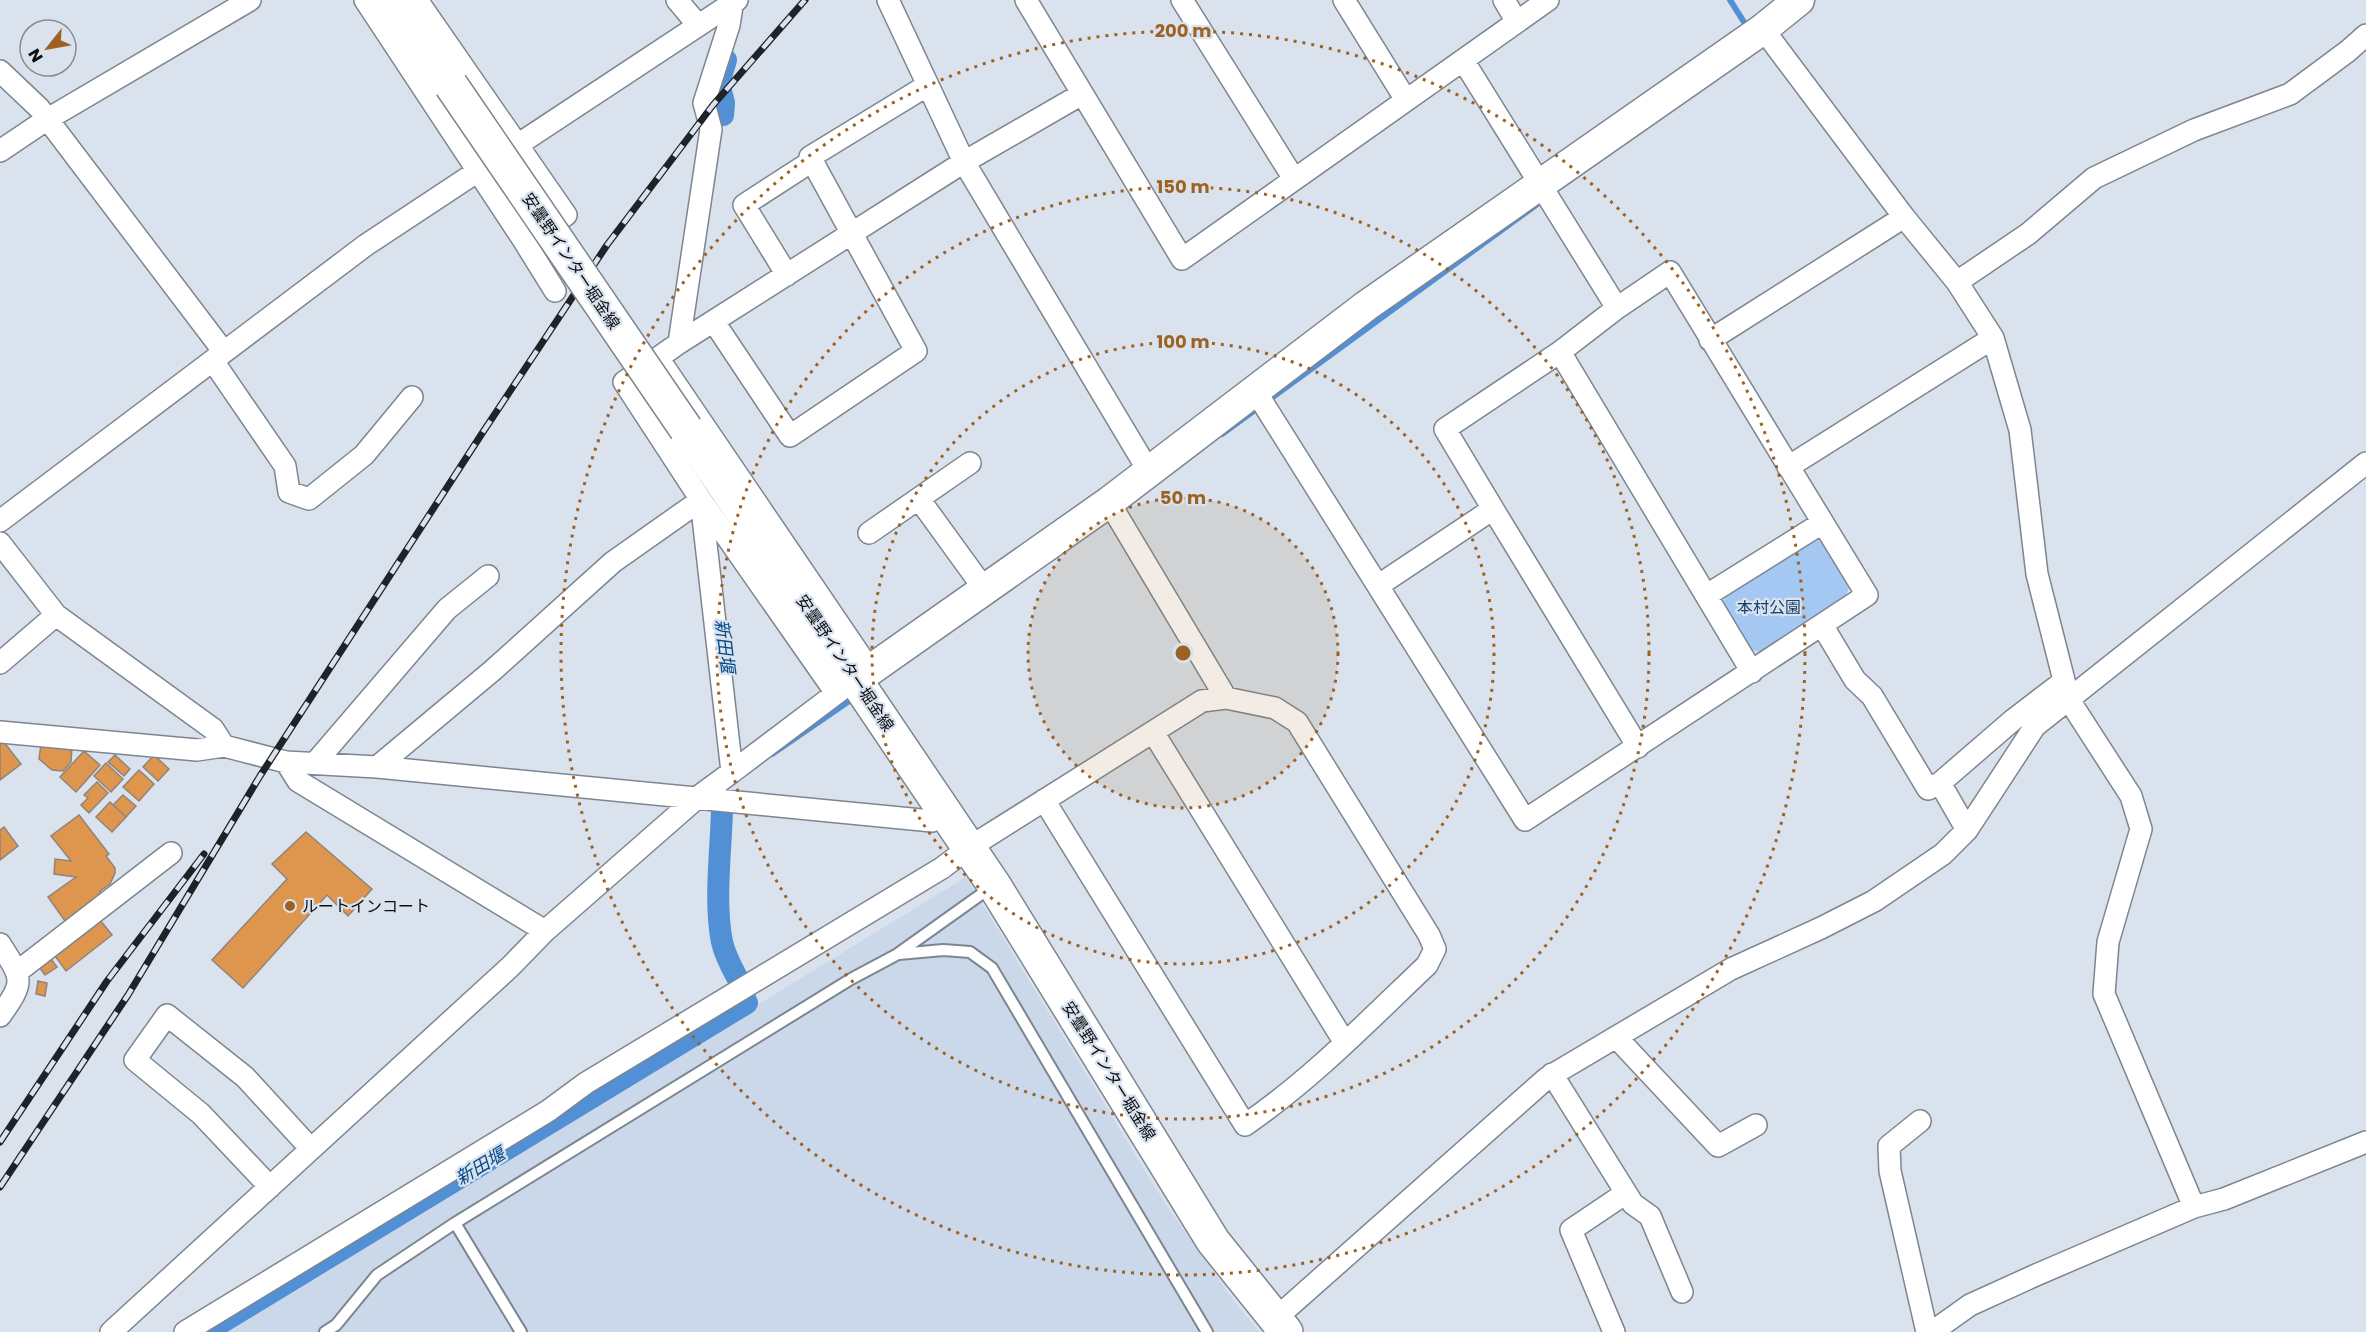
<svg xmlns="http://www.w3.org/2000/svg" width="2366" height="1332" font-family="Poppins,'Noto Sans JP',sans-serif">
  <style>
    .built { fill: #cad8ea }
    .green { fill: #a5c8f3 }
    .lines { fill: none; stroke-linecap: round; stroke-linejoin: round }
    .stream { stroke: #5290d6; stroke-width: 6 }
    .canal { stroke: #5290d6; stroke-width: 22 }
    .building { fill: #de954d; stroke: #8f847b; stroke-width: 1.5 }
    .lane-casing { stroke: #7d8690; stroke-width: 14 }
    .street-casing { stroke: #7d8690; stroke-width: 24 }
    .secondary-casing { stroke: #7d8690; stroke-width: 33 }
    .primary-casing { stroke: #7d8690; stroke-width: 36 }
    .lane { stroke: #fff; stroke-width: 10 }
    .street { stroke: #fff; stroke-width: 21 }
    .secondary { stroke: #fff; stroke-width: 30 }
    .primary { stroke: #fff; stroke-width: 33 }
    .rail-casing { stroke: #1f2328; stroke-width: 7 }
    .rail { stroke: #d9e2ed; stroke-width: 4.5; stroke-dasharray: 14; stroke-linecap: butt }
    .primary-bridge-casing { stroke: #7d8690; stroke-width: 36; stroke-linecap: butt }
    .primary-bridge { stroke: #fff; stroke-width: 33 }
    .ring { fill: none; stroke: #9d6223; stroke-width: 3; stroke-dasharray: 3 6 }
    .poi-dot { fill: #9d6223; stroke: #d9e2ed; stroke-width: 2 }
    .labels { text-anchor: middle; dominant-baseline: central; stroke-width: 4.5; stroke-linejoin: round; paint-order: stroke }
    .street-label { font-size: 16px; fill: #0a0d11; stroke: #d9e2ed }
    .park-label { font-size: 16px; fill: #15406e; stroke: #d9e2ed }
    .poi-label { font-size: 16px; fill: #0a0d11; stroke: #d9e2ed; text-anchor: start }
    .water-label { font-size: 18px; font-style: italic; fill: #044a8a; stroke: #d9e2ed }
    .centre { fill: #9d6223; stroke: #d9e2ed; stroke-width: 3 }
    .ring-label { font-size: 18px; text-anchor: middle; font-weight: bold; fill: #9d6223; stroke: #d9e2ed; stroke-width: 4.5; stroke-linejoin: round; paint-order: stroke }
  </style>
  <rect width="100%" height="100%" fill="#d9e2ed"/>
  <!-- built -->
  <path class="built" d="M966,877L1166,1205L1234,1301L1259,1332H223Z"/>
  <!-- green -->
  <path class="green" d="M1811,539L1823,542L1850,585L1845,599L1764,653L1751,650L1723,603L1727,591Z"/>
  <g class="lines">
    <!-- stream -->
    <path class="stream" d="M1730,0L1749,30
      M1222,434L1536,205
      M772,754L855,697"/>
    <!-- canal -->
    <path class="canal" d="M723,115L724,103L719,83L726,60
      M722,810C721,850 714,903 722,942C725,956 732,968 739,981
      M206,1332L747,1003L744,996"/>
  </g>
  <!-- building -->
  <path class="building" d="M3,741L21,764L0,780V743Z
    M41,744L72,747L71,762L63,771L52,770L39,759Z
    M84,751L100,765L76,792L60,777Z
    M115,755L130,769L124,776L108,762Z
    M154,755L169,769L158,781L143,767Z
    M106,763L123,779L111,792L94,776Z
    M139,770L154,784L139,801L123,787Z
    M97,782L108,793L89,813L81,805L88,798L84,795Z
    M123,795L136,806L126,817L113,805Z
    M110,802L126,817L112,832L96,817Z
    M79,815L109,854L106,856L115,868V873L110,884L100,891L102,894L65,921L48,897L76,877L54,874L55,859L71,861L51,836Z
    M4,827L18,846L0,860V830Z
    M306,832L372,889L348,916L327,895L243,988L212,960L287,879L272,864Z
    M100,920L112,935L66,971L55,956Z
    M51,959L57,967L45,975L39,967Z
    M38,981L47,983L45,996L36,994Z"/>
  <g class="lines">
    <!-- lane casing -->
    <g class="lane-casing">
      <path id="lane" d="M899,954L943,950L970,952L992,968L1207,1332
        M455,1223L521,1332
        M325,1332L336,1325L377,1275L455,1223L851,979L896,955L990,888"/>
    </g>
    <!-- street casing -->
    <g class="street-casing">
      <path id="street" d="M365,0L524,241L566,215L417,0
        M677,0L698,25
        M888,0L964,162L1148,470
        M1026,0L1182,259L1548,0
        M1182,0L1294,179
        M1344,0L1406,100
        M1504,0L1517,22
        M1763,29L1904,217L1957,282L1993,338L2020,430L2037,574L2069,700L2131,796L2141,829L2108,942L2104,994L2194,1207
        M1463,60L1617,308
        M0,71L39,108L224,352
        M0,151L46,120L250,0
        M524,241L555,291
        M787,275L744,205L812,161
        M1957,282L2028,234L2094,178L2194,130L2290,94L2348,51L2366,35
        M714,322L790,436L916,351L810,157L928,85
        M1710,340L1904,217
        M679,343L711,129L704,103L729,25L733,0
        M1560,352L1752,672
        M658,358L870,670
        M213,361L285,466L289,492L309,499L364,455L412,397
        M1256,392L1525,820L1867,595L1670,272L1617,308L1560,352L1445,429L1493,509L1379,585
        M1788,467L1993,338
        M919,499L985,590
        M1493,509L1638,747
        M0,521L366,245L737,0
        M869,533L970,463
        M0,543L56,615L213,729L224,746
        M1707,595L1822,523
        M1822,625L1855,680L1872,696L1928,789L1940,783L2013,720L2064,681
        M0,663L56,615
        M836,693L701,500L624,382L679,343L964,162L1082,94
        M0,732L197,750L224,746L286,762L377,767L932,821L948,813
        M1153,732L1345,1043
        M286,762L298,781L545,931
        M315,763L447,609L488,576
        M377,767L492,671L613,562L701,500
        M732,772L846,686
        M1940,783L1967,830
        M1044,800L1245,1125C1311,1080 1368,1021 1427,965L1435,949L1429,935L1297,722L1275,708L1226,698
        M0,944C23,980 25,981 0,1016
        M17,972L171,853
        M1616,1037L1718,1146L1756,1125
        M1552,1074L1633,1204L1650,1216L1682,1292
        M1920,1121L1889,1146L1890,1171L1927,1332
        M270,1187L201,1114L135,1060L167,1015L245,1077L311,1149
        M1275,1319L1547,1078L1731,969L1821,928L1874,901L1943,854L1967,830L2035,726L2366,463
        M111,1332L511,966L545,931L698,797L732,772L701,500
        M185,1332L548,1111L586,1083L942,868L970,847L1202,701L1226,698L1109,502
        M1614,1332L1571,1230L1626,1193
        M1932,1332L1970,1305L2036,1275L2194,1207L2224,1199L2366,1142"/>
    </g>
    <!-- secondary casing -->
    <g class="secondary-casing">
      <path id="secondary" d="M856,680L1109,502L1366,306L1763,29L1799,0"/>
    </g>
    <!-- primary casing -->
    <g class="primary-casing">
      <path id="primary" d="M394,0L451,85
        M686,429L994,885L1213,1241L1286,1332"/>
    </g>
    <!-- lane -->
    <use href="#lane" class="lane"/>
    <!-- street -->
    <use href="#street" class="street"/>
    <!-- secondary -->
    <use href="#secondary" class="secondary"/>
    <!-- primary -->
    <use href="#primary" class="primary"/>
    <!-- rail casing -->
    <g class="rail-casing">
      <path id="rail" d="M0,1142L107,981L204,854
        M0,1187L128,995L260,776L481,435L607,245L713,105L805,0"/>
    </g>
    <!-- rail -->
    <use href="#rail" class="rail"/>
    <!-- primary-bridge casing -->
    <g class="primary-bridge-casing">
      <path id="primary-bridge" d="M451,85L686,429"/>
    </g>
    <!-- primary-bridge -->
    <use href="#primary-bridge" class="primary-bridge"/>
  </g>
  <!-- distance rings -->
  <circle cx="1183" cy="653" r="155" fill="#9d6223" fill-opacity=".12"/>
  <g class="ring">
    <circle cx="1183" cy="653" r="155"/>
    <circle cx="1183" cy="653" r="311"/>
    <circle cx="1183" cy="653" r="466"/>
    <circle cx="1183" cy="653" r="622"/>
  </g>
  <!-- markers -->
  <circle class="poi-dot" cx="290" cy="906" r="6"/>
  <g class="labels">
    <!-- street labels -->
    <g class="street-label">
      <text transform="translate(571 261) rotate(56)">安曇野インター堀金線</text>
      <text transform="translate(845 663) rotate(56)">安曇野インター堀金線</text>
      <text transform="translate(1109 1071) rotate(58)">安曇野インター堀金線</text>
    </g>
    <!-- park labels -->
    <g class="park-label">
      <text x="1769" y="607">本村公園</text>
    </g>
    <!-- poi labels -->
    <g class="poi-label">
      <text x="302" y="906">ルートインコート</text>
    </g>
    <!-- water labels -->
    <g class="water-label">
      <text transform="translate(725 646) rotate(83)">新田堰</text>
      <text transform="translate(480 1166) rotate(-31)">新田堰</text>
    </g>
  </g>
  <circle cx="1183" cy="653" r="9" class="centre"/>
  <g class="ring-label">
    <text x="1183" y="37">200 m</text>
    <text x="1183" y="193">150 m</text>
    <text x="1183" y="348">100 m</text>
    <text x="1183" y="504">50 m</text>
  </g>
  <!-- north arrow -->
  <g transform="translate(48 48) rotate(239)"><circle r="28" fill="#d9e2ed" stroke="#868d95" stroke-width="1.5"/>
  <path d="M0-4.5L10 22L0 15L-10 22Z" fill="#9d6223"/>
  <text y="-9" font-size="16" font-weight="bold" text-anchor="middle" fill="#0a0d11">N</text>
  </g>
</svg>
